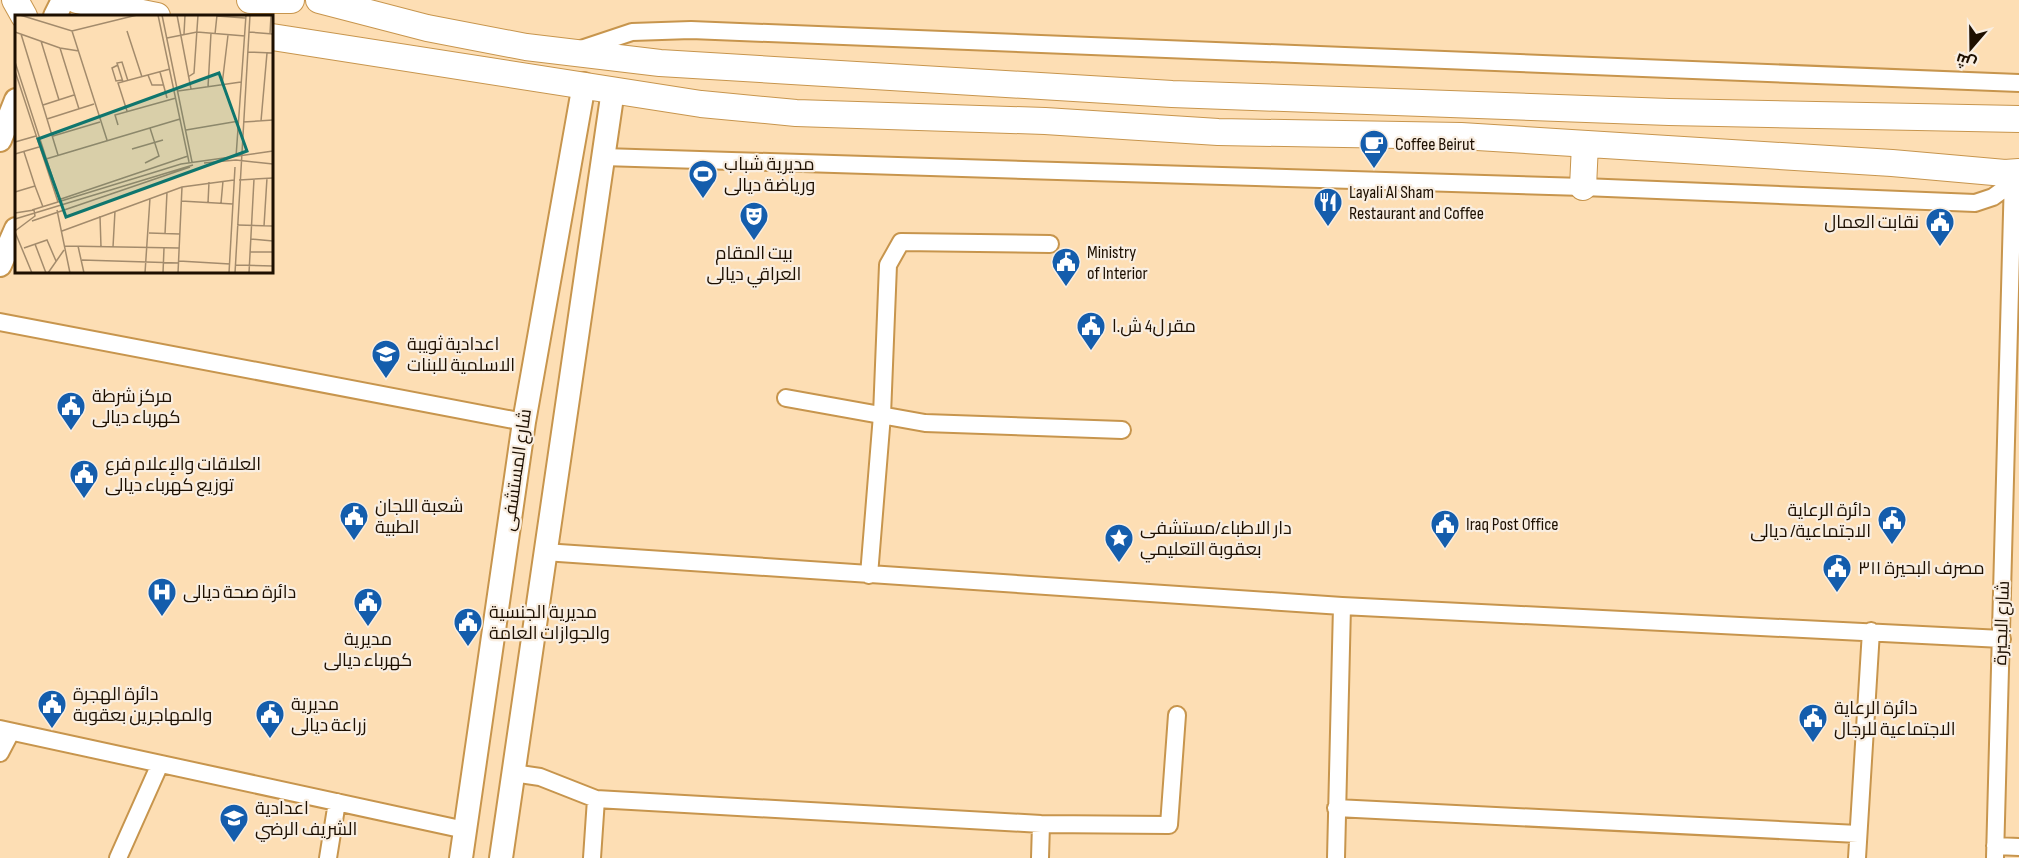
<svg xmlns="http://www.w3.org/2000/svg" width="2019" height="858" font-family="'Sofia Sans Condensed',Cairo,sans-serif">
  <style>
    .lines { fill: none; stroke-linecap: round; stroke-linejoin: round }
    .street-casing { stroke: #c7954d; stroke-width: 20 }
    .secondary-casing { stroke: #c7954d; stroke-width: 26 }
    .primary-casing { stroke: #c7954d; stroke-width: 28 }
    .street { stroke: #fff; stroke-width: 16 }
    .secondary { stroke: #fff; stroke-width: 22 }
    .primary { stroke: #fff; stroke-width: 26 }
    .labels { text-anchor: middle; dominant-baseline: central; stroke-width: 4.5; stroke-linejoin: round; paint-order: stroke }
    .poi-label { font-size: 18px; fill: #1d0f00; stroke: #f9eee1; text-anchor: start }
    .street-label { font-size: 18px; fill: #1d0f00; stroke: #f9eee1 }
    .inset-road { fill: none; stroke: #a38b6c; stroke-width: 1.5 }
    .view { fill: #0f766e; fill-opacity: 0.15; stroke: #0f766e; stroke-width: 3 }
    .inset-edge { fill: none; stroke: #1d0f00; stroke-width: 3 }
  </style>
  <rect width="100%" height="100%" fill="#fddeb4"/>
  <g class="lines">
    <!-- street casing -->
    <g class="street-casing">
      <path id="street" d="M578,50L632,32L691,30L2019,83
        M603,157L1583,187L1975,203L1993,197L2004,189L2005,173
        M0,322L524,422
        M786,398L925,423L1122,430
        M544,552L1342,606L2002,639
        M869,575L882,415L888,265L901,242L1050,244
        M0,729L465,830
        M0,753L11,732
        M513,773L540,777L596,799L1041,824L1169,825L1177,715
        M1336,808L1858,834
        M1995,846L2019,847
        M118,858L160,764
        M328,858L337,802
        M592,858L596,799
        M1040,858L1041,824
        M1336,858L1342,606
        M1857,858L1871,631
        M1995,858L2013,176"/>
    </g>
    <!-- secondary casing -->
    <g class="secondary-casing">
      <path id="secondary" d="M55,16L63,0
        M0,140L16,100
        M0,265L16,229
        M461,858L524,422L584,84
        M501,858L613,90"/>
    </g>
    <!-- primary casing -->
    <g class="primary-casing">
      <path id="primary" d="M15,0L24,16
        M77,0L157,16
        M250,0H291
        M319,0L427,28L526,47L660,63L1172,94L1669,112L2019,119
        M272,37L701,104L796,113L1045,121L1218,132L1461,136L1892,163L2005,173L2019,172
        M1583,187L1585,144"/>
    </g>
    <!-- street -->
    <use href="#street" class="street"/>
    <!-- secondary -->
    <use href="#secondary" class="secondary"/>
    <!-- primary -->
    <use href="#primary" class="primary"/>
  </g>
  <!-- icons -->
  <defs>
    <g id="cafe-pin" transform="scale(1.5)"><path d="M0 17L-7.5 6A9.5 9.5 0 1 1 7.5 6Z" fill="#145dac" stroke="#f9eee1"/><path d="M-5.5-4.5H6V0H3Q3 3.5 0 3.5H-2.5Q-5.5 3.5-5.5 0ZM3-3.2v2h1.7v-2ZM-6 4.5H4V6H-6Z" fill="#fff"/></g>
    <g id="stadium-pin" transform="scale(1.5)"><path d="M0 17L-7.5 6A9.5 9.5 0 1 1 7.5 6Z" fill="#145dac" stroke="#f9eee1"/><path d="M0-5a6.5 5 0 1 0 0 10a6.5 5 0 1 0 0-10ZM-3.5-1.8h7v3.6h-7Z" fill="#fff"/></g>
    <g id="restaurant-pin" transform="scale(1.5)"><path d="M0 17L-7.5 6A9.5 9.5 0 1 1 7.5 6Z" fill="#145dac" stroke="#f9eee1"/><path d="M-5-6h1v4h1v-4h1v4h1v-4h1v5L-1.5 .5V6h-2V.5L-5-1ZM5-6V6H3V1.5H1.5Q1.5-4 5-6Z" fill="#fff"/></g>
    <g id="theatre-pin" transform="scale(1.5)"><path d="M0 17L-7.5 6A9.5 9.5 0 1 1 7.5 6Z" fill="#145dac" stroke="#f9eee1"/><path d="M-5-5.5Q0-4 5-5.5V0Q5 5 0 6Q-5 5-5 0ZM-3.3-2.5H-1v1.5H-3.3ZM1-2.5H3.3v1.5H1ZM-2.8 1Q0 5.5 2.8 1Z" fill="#fff"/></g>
    <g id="civic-pin" transform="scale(1.5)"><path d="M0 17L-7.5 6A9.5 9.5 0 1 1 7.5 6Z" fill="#145dac" stroke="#f9eee1"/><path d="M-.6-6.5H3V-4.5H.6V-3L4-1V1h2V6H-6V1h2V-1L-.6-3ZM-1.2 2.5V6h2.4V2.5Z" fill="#fff"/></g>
    <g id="school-pin" transform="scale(1.5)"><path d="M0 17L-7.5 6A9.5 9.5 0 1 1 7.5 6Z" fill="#145dac" stroke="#f9eee1"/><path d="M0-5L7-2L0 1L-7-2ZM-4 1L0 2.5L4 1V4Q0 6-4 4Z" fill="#fff"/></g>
    <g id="sight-pin" transform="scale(1.5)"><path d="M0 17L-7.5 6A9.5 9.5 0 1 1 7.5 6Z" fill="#145dac" stroke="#f9eee1"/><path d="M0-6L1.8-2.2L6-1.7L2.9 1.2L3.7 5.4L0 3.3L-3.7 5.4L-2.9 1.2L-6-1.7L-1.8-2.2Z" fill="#fff"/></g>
    <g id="hospital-pin" transform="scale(1.5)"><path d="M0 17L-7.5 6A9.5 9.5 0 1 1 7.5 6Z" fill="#145dac" stroke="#f9eee1"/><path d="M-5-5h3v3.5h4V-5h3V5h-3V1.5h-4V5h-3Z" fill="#fff"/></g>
  </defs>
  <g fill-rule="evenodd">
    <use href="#cafe-pin" x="1374" y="144"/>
    <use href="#stadium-pin" x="703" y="174"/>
    <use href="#restaurant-pin" x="1328" y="202"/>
    <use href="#theatre-pin" x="754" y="216"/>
    <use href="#civic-pin" x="1940" y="222"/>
    <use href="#civic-pin" x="1066" y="262"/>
    <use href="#civic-pin" x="1091" y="326"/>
    <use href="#school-pin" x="386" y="354"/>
    <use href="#civic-pin" x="71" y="406"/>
    <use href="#civic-pin" x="84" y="474"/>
    <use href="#civic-pin" x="354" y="516"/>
    <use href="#civic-pin" x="1892" y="520"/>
    <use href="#civic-pin" x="1445" y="524"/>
    <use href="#sight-pin" x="1119" y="538"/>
    <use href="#civic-pin" x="1837" y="568"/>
    <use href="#hospital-pin" x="162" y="592"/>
    <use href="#civic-pin" x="368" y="602"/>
    <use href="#civic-pin" x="468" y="622"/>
    <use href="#civic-pin" x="52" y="704"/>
    <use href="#civic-pin" x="270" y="714"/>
    <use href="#civic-pin" x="1813" y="718"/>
    <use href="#school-pin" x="234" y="818"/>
  </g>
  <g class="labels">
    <!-- poi labels -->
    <g class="poi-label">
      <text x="1395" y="144">Coffee Beirut</text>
      <text x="724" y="164">مديرية شباب<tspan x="724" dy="21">ورياضة ديالى</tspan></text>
      <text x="1349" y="192">Layali Al Sham<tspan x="1349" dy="21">Restaurant and Coffee</tspan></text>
      <text x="1919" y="222" text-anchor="end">نقابت العمال</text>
      <text x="1087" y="252">Ministry<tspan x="1087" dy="21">of Interior</tspan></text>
      <text x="754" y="253" text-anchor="middle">بيت المقام<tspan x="754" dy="21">العراقي ديالى</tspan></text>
      <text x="1112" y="326">مقر ل4 ش.ا</text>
      <text x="407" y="344">اعدادية ثويبة<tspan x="407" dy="21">الاسلمية للبنات</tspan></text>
      <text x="92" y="396">مركز شرطة<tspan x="92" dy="21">كهرباء ديالى</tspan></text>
      <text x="105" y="464">العلاقات والإعلام فرع<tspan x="105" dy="21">توزيع كهرباء ديالى</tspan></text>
      <text x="375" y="506">شعبة اللجان<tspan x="375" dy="21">الطبية</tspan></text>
      <text x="1871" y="510" text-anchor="end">دائرة الرعاية<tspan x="1871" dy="21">الاجتماعية/ ديالى</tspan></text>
      <text x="1466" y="524">Iraq Post Office</text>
      <text x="1140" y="528">دار الاطباء/مستشفى<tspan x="1140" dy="21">بعقوبة التعليمي</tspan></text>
      <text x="1858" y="568">مصرف البحيرة ٣١١</text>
      <text x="183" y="592">دائرة صحة ديالى</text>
      <text x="489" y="612">مديرية الجنسية<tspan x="489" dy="21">والجوازات العامة</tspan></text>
      <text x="368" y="639" text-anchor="middle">مديرية<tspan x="368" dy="21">كهرباء ديالى</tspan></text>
      <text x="73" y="694">دائرة الهجرة<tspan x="73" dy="21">والمهاجرين بعقوبة</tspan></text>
      <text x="291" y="704">مديرية<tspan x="291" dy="21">زراعة ديالى</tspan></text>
      <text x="1834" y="708">دائرة الرعاية<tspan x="1834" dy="21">الاجتماعية للرجال</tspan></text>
      <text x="255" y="808">اعدادية<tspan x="255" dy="21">الشريف الرضي</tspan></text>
    </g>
    <!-- street labels -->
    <g class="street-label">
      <text transform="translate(517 470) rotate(-82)">شارع المستشفى</text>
      <text transform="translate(2002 623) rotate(-88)">شارع البحيرة</text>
    </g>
  </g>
  <!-- overview -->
  <g transform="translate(15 15)">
    <rect width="258" height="258" fill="#fddeb4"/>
    <path class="inset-road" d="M5,0L57,16L122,0M143,0L174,147M147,0L177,147M162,0L176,74M202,1L230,3M57,16L92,125M112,16L127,62M0,17L45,33L64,36M234,17L258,19M6,19L43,140M169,19L170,0M200,19L202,0M255,19L256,0M152,23L182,17L230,21M26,26L44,85M45,33L64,94M233,37L258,38M0,47L45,186M103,50L97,53L101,66L107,65M0,56L43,187M145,57L152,83M133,60L137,70H148M173,62L179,58L183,0M108,67L102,48L107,47L113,66M207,70L213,20M193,72L196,18M163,76L226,67M28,90L59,80M112,96L103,68L155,54M32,104L79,89M246,106L252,38M228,107L258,105M103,110L100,100L161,83M171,115L224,106M38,121L85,107M0,127L21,121M117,134L148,125M0,139L24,132M221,142L231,0M31,144L165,104M130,148L144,141L135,113M189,148L221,145L258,149M224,165L258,163M20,171L28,192M0,177L20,171L9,137M46,184L173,141M166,186L218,189M193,188L194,167M206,188L208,166M17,195L166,149L258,136M42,195L55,258M0,198L19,195M85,201L86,232M0,204L178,150M17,206L175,152M222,210L258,211M249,211L252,163M0,216L20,201L19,195M47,216L167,172L219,165M0,217L17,258M134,218L165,219M150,219L152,177M236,224L258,226M20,229L31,258M50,231L164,233M63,231L69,258M98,232L100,196M9,233L32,225L41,246M235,237H258M67,245L164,248M164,246L215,249M220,250L258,251M33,258L49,235M130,258L135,183M148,258L149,233M163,258L167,172M214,258L220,152M220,258L235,0M234,258L239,164"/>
    <path class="view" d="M204,58L232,136L51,202L23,124Z"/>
    <rect width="258" height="258" class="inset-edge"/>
  </g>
  <!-- north arrow -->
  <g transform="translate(1971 48) rotate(200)" stroke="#f9eee1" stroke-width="4.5" paint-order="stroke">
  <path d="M0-4.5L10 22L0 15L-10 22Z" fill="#1d0f00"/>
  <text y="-9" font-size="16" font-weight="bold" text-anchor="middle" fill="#1d0f00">ش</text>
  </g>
</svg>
